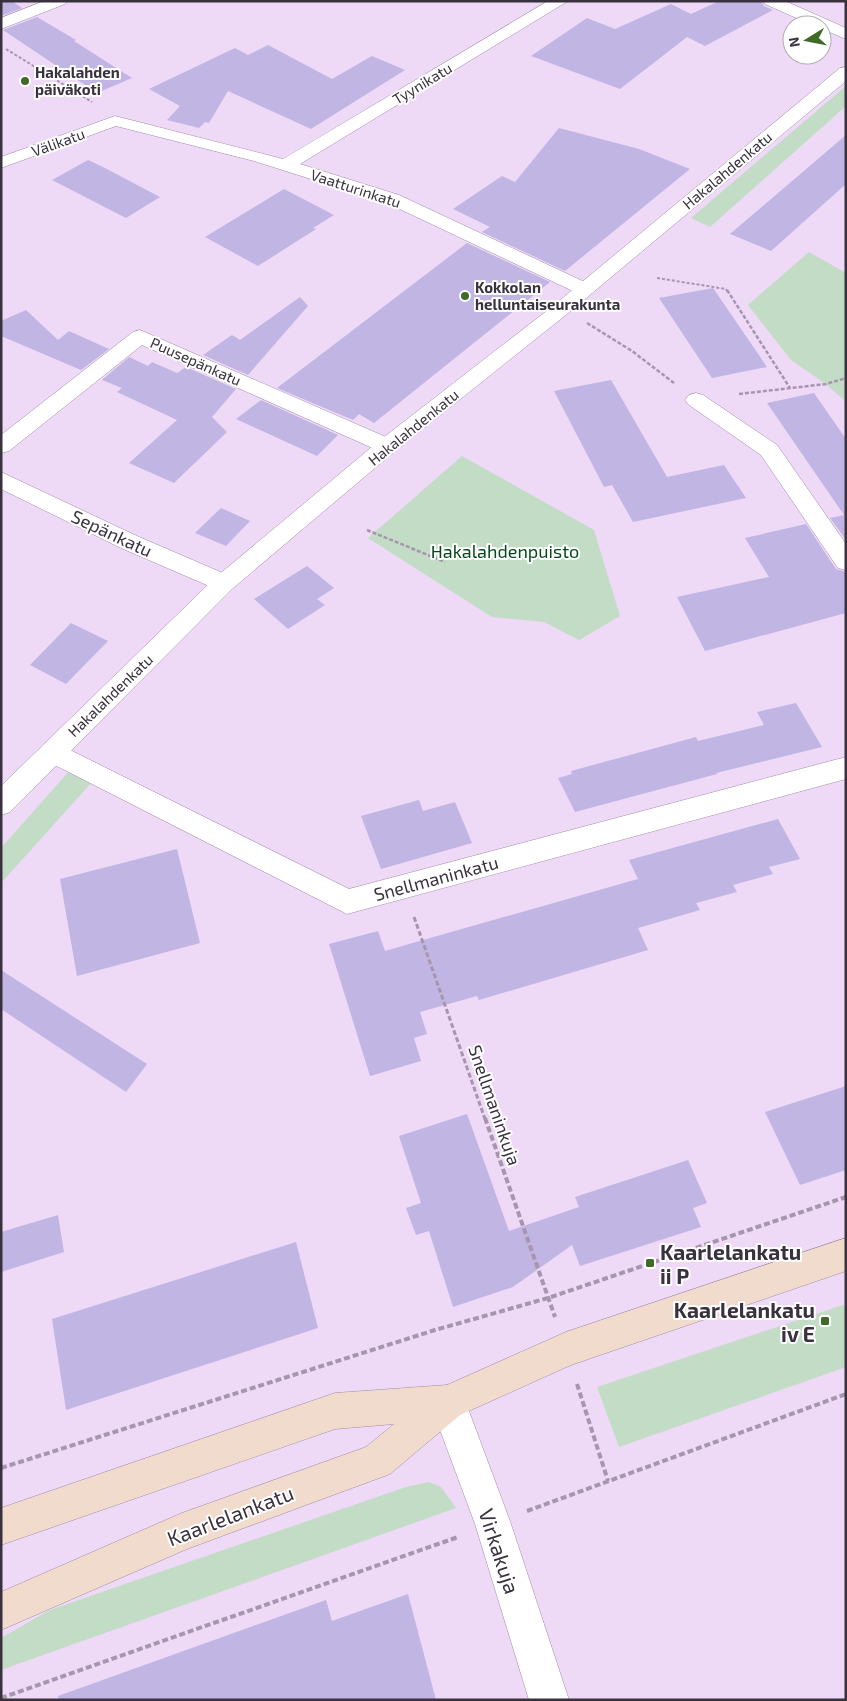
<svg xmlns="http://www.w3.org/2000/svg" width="847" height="1701" font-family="'Exo 2',sans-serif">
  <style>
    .green { fill: #c2dcc5 }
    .building { fill: #c1b5e4 }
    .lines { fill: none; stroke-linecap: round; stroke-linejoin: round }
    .minor-casing { stroke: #9f8ba8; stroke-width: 1 }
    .tertiary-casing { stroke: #9f8ba8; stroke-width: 1 }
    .secondary-casing { stroke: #9f8ba8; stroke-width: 1 }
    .path-far3 { stroke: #a696ad; stroke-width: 2; stroke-dasharray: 3 2; stroke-linecap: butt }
    .path-far2 { stroke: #a696ad; stroke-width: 2.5; stroke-dasharray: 4 2; stroke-linecap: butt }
    .path-far1 { stroke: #a696ad; stroke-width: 3; stroke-dasharray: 5 2.5; stroke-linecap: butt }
    .path { stroke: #a696ad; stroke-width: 4; stroke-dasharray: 6 3; stroke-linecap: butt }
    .minor { fill: #fff; fill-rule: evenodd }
    .tertiary { fill: #fff; fill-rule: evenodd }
    .secondary { fill: #f1dbcc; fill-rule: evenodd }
    .poi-dot { fill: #3f6a27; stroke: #fff; stroke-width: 2 }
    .labels { text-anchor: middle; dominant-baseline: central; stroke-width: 4; stroke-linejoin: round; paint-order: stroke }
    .far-poi-label { font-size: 15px; font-weight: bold; fill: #39313d; stroke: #fff; text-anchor: start }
    .far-street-label { font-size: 15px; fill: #39313d; stroke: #fff }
    .street-label { font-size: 18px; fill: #39313d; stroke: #fff }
    .park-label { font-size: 18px; fill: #06481b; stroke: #fff }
    .near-poi-label { font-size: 21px; font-weight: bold; fill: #39313d; stroke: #fff; text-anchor: start }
    .near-street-label { font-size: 21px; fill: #39313d; stroke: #fff }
  </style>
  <rect width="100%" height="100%" fill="#eed9f7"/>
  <!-- green -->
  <path class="green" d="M846,86V106L710,227L691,218Z
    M809,252L846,273V402L826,384L791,360L748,305Z
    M462,456L594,530L620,616L579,640L544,622L492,617L368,538Z
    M71,769L93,781L1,883V848Z
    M846,1304V1367L619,1447L597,1387Z
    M429,1482L441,1487L456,1508L1,1670V1638L50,1610L406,1487Z"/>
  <!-- building -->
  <path class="building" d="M1,1H12L22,8L1,16Z
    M719,1H761L764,6L773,10L705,46L687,37L620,89L531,56L587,18L615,29L671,4L691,14Z
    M37,17L76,40L74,41L132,78L97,93L3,30Z
    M268,45L332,79L372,56L405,70L311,129L228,91L209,123L205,122L199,128L167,120L180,106L149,89L235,48L248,55Z
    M559,128L639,149L690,169L565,271L482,232L490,227L453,209L502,176L515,182Z
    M846,135V184L771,251L730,234Z
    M88,160L101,166L160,197L126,218L52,180Z
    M284,189L334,215L313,228L316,229L258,266L205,237Z
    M467,243L550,282L374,423L359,414L353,420L277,388Z
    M713,288L767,367L712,378L659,298Z
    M300,297L308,306L248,375L203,355L232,335L240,340Z
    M26,310L58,340L69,331L109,349L81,370L1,336V321Z
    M129,357L148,366L152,362L177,373L186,367L236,389L212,417L227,432L174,483L129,463L177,420L117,392L122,388L102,380Z
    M611,380L667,477L724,465L746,498L633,522L612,485L604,487L554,391Z
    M814,393L846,439V540L830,518L844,515L767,403Z
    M261,400L338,435L317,456L236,419Z
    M221,508L250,521L226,546L195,533Z
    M806,524L836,569L846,572V613L705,651L677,597L769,577L745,538Z
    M307,566L334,588L317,599L325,605L288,629L254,599Z
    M71,623L108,641L66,684L30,665Z
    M796,703L822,747L716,773L717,774L575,812L558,778L572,774L571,771L696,737L698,741L764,725L757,712Z
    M419,800L423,811L455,802L472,843L381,869L361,816Z
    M778,819L800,859L769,867L773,874L733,885L737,892L696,903L700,910L638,928L648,950L479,1000L477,996L420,1012L427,1034L414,1038L421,1061L370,1076L329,944L378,931L385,951L423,940L638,879L629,860Z
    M177,849L200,943L77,976L60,879Z
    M1,970L147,1064L126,1092L1,1009Z
    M846,1086V1170L800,1185L765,1112Z
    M467,1114L509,1231L579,1207L575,1197L688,1160L707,1203L693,1208L701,1227L580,1266L572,1245L513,1287L453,1307L429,1231L416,1235L406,1208L421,1203L399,1136Z
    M58,1215L64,1252L1,1272V1232Z
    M296,1242L318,1328L66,1410L52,1319Z
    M408,1594L436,1700H59L58,1696L326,1600L332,1621Z"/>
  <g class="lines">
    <!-- minor casing -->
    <g class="minor-casing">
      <path id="minor" d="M44,1H67L65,4L1,29V18Z
        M548,1H568L300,164L399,195L591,285L594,289L591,293H577L387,203L254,161L116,126L1,168V157L115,116L283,159Z
        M763,1H785L846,28V39L822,29V25H812L765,4Z
        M140,330L395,441L398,446L395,451L387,453L379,451L142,345L9,451L1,453V435L133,332Z
        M696,393L703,395L777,445L846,544V570L838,568L761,455L689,405L685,400L689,395Z
        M1,472L137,536L232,577L236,583L232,589L224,592L216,589L121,548L1,489Z
        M52,741L349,889L846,757V779L347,914L43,759L39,752L43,745Z
        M448,1385L460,1391L466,1403L511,1524L569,1700H529L475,1524L430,1403L436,1391Z"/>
    </g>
    <!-- tertiary casing -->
    <g class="tertiary-casing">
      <path id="tertiary" d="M846,67V81L567,314L395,451L232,589L10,812L1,815V786L216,577L379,441L553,306L840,68Z"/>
    </g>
    <!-- secondary casing -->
    <g class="secondary-casing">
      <path id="secondary" d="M846,1238V1271L571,1365L460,1415L390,1474L187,1549L1,1630V1592L182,1513L366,1447L394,1424L335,1429L1,1545V1508L335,1393L447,1385L566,1332Z"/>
    </g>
    <!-- path-far3 -->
    <path class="path-far3" d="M6,49L92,102
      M657,278L726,289L727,291"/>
    <!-- path-far2 -->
    <path class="path-far2" d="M727,290L790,388
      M587,323L632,351L674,383
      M739,394L826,384L846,378
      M367,530L445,562"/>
    <!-- path-far1 -->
    <path class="path-far1" d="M414,917L485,1119"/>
    <!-- path -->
    <path class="path" d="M485,1118L555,1317
      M577,1384L608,1481
      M1,1468L435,1330L548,1298L846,1197
      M527,1511L846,1394
      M1,1698L458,1537"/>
    <!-- minor -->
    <use href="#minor" class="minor"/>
    <!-- tertiary -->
    <use href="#tertiary" class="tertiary"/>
    <!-- secondary -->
    <use href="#secondary" class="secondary"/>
  </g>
  <!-- markers -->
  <g class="poi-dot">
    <circle cx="25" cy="81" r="5"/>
    <circle cx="465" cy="296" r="5"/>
    <rect x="645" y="1258" width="10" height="10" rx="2.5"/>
    <rect x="820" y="1316" width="10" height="10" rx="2.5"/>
  </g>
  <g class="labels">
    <!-- far-poi labels -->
    <g class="far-poi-label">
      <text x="35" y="72">Hakalahden<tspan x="35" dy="17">päiväkoti</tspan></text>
      <text x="475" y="287">Kokkolan<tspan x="475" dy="17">helluntaiseurakunta</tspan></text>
    </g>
    <!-- far-street labels -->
    <g class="far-street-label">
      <text transform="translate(422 83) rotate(-31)">Tyynikatu</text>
      <text transform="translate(58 142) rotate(-20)">Välikatu</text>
      <text transform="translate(727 170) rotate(-40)">Hakalahdenkatu</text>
      <text transform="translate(356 188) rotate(18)">Vaatturinkatu</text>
      <text transform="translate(196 361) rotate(24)">Puusepänkatu</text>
      <text transform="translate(413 427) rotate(-39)">Hakalahdenkatu</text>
      <text transform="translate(110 695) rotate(-44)">Hakalahdenkatu</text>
    </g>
    <!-- street labels -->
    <g class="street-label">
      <text transform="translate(112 533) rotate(25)">Sepänkatu</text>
      <text transform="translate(436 878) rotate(-15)">Snellmaninkatu</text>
      <text transform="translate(495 1105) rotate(71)">Snellmaninkuja</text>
    </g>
    <!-- park labels -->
    <g class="park-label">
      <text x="505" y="551">Hakalahdenpuisto</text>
    </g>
    <!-- near-poi labels -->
    <g class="near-poi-label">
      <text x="660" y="1251">Kaarlelankatu<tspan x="660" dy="24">ii P</tspan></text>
      <text x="815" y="1309" text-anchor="end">Kaarlelankatu<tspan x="815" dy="24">iv E</tspan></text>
    </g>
    <!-- near-street labels -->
    <g class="near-street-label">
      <text transform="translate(230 1515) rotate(-21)">Kaarlelankatu</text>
      <text transform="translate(500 1551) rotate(72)">Virkakuja</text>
    </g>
  </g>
  <!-- border -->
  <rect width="847" height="1701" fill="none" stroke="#39313d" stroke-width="5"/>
  <!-- north arrow -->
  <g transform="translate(807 40) rotate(260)"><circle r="24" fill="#ffffff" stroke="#b0adb1"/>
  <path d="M0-4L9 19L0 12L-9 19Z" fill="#3f6a27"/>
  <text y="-8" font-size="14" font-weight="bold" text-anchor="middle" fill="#39313d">N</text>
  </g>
</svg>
